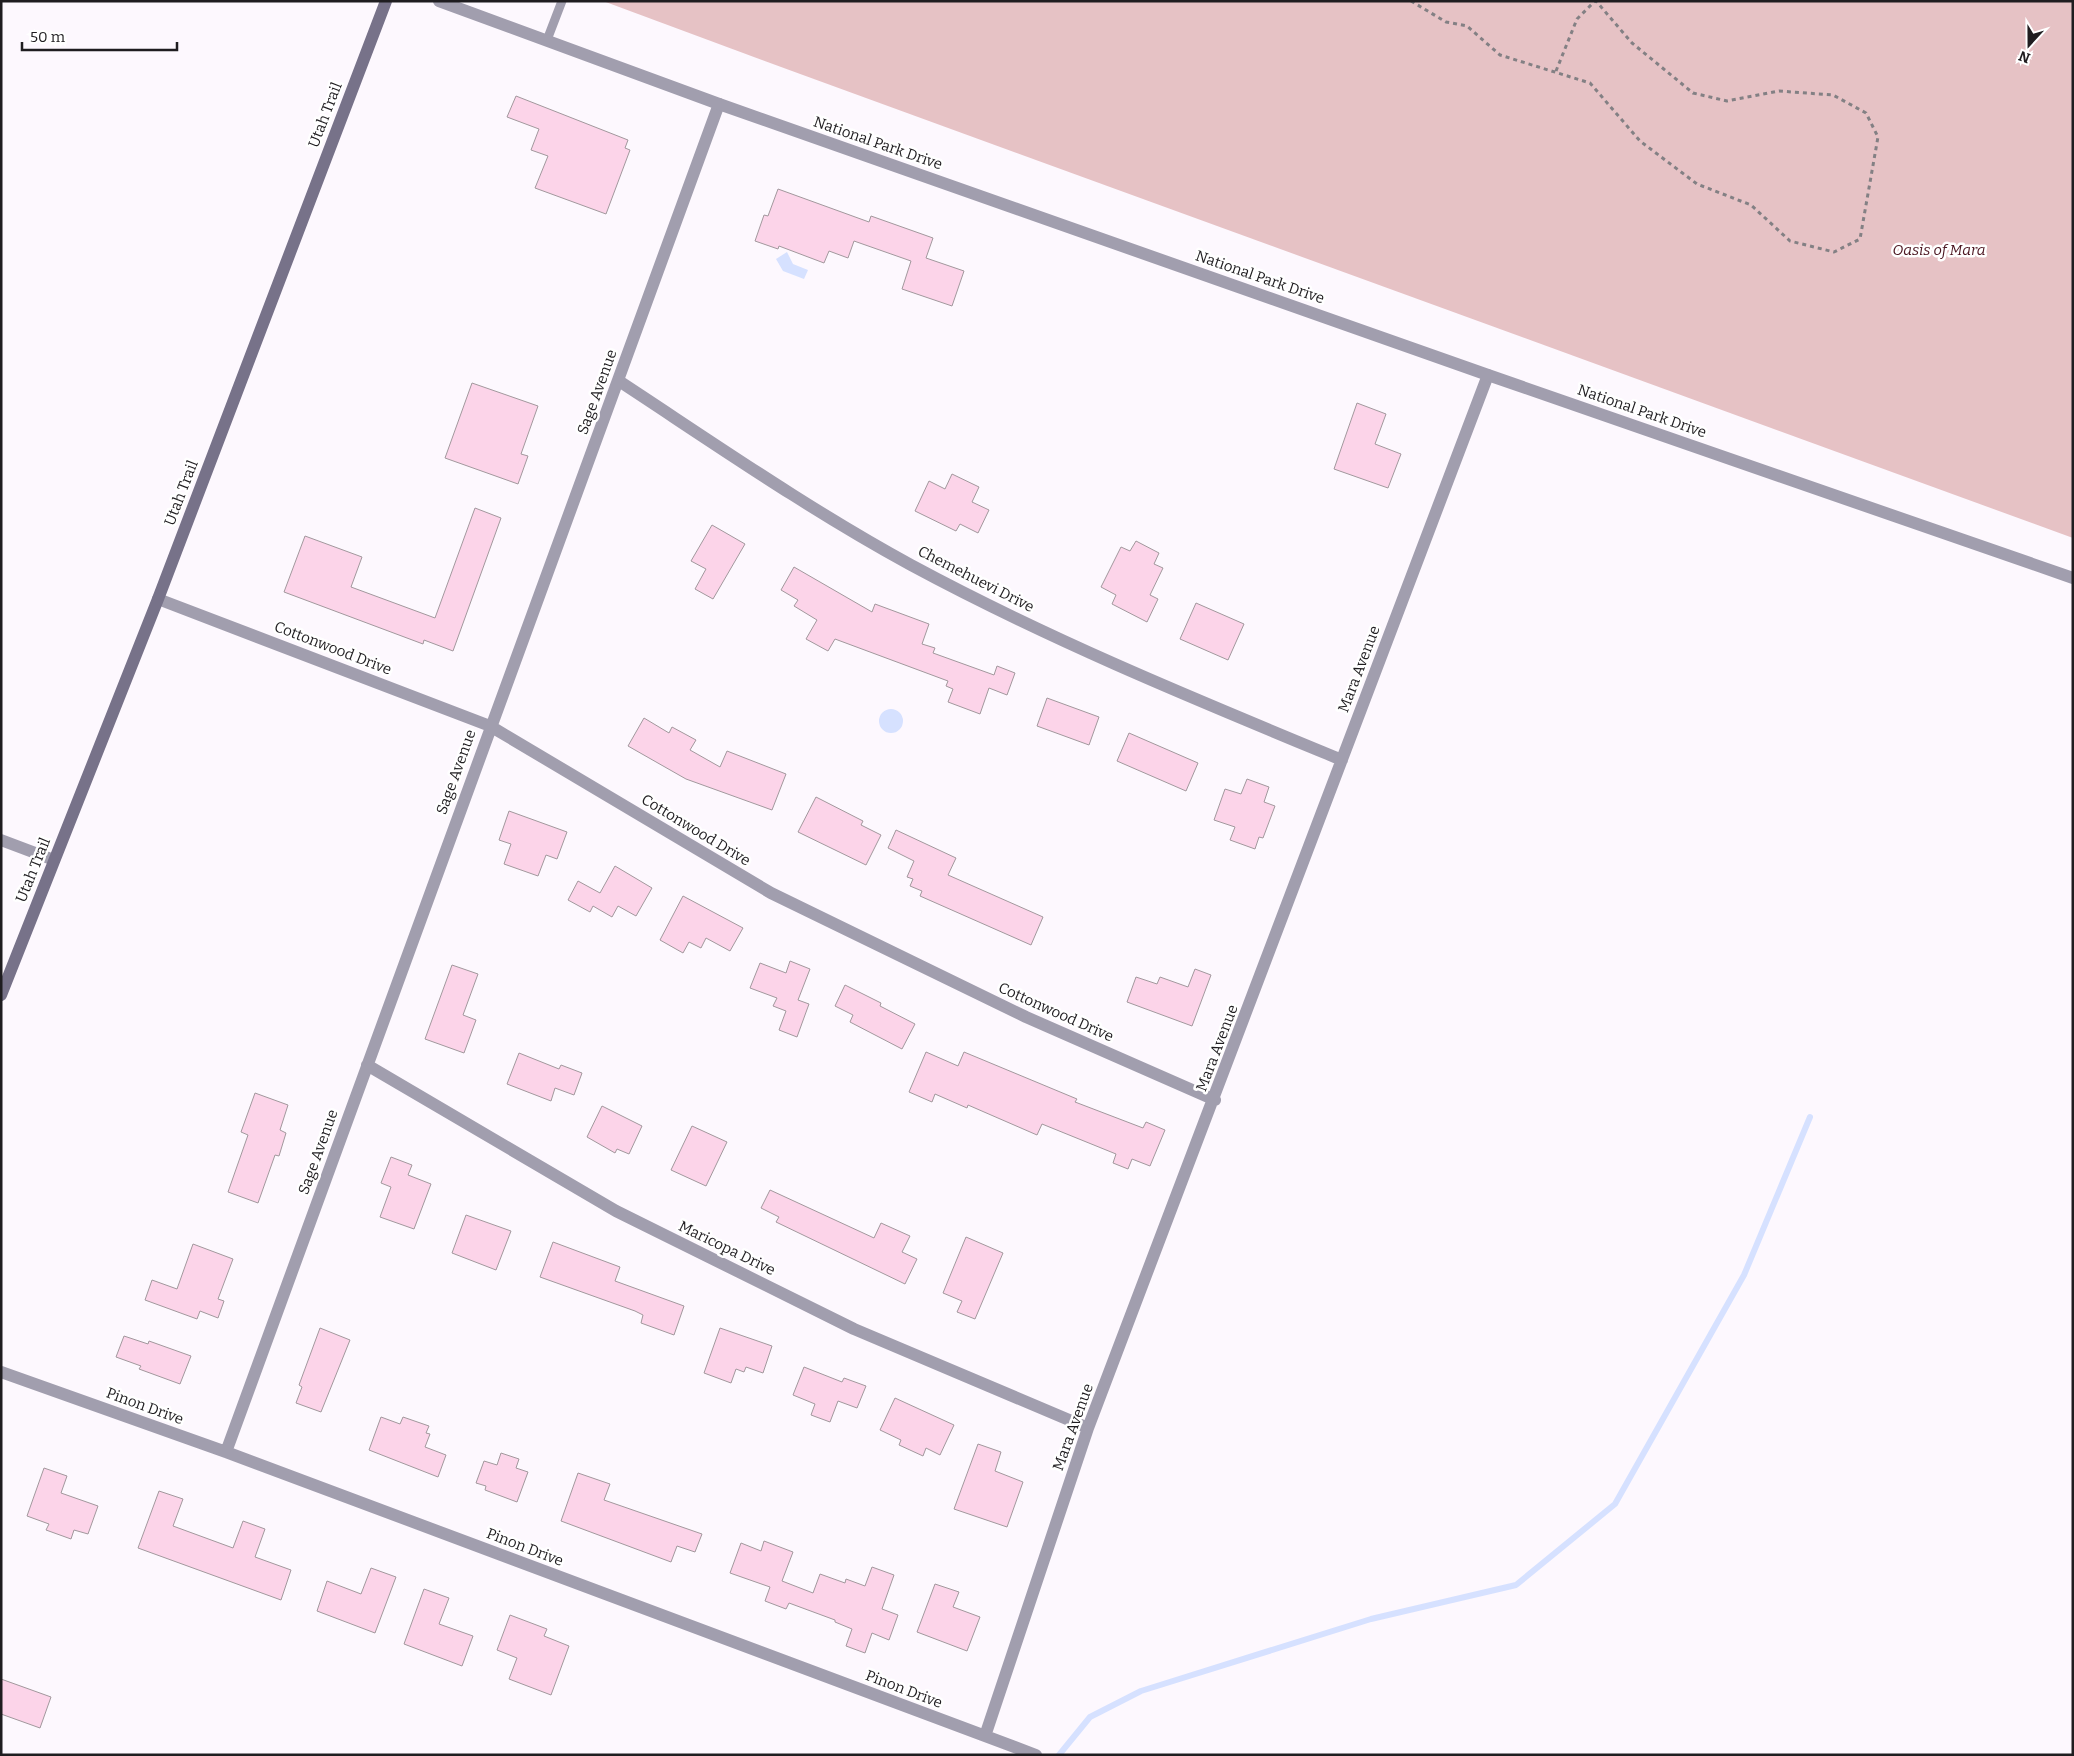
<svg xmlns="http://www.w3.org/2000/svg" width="2074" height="1756" font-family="Bitter,serif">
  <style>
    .green { fill: #e6c2c5 }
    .water { fill: #d6e1ff }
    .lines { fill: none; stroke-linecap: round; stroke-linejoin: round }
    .stream { stroke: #d6e1ff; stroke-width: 6 }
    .building { fill: #fcd4e9; stroke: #a2989d }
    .path { stroke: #838084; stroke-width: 3; stroke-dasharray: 4 4; stroke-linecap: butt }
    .service { stroke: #a19eae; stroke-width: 9 }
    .minor { stroke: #a19eae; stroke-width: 12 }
    .tertiary { stroke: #a19eae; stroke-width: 12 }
    .secondary { stroke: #777289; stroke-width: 12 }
    .labels { text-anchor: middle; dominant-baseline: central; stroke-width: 5; stroke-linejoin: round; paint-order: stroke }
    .street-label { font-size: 15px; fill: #1f1d20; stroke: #fff }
    .park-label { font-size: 15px; font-style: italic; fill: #4c1621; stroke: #fff }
  </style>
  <rect width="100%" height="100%" fill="#fdf8fe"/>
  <!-- green -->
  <path class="green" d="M603,1H2073V538L792,71Z"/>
  <!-- water -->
  <path class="water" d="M787,252L793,264L808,270L804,279L783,271L776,259Z
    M879 721a12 12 0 1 1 24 0a12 12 0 1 1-24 0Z"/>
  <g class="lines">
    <!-- stream -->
    <path class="stream" d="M1059,1755L1090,1717L1141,1691L1371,1619L1516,1585L1615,1504L1744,1275L1810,1117"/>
  </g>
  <!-- building -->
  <path class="building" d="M516,96L628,140L625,148L630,150L606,214L535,188L548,156L531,150L539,129L507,117Z
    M778,189L869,222L871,216L933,238L926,258L964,271L952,306L902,289L911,261L854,241L848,258L829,251L824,263L779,246L778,249L755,241L764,215L768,216Z
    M472,383L538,406L521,454L528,456L518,484L445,458Z
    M1357,403L1386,414L1375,444L1401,454L1388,488L1334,469Z
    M952,474L979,487L972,502L989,510L978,533L960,524L956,531L915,511L929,481L945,489Z
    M475,508L501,518L453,651L424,640L423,644L284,592L305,536L362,557L351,587L435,618Z
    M712,525L745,544L713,599L695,589L706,569L691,561Z
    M1136,541L1159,553L1154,564L1163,568L1150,595L1158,599L1147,622L1112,604L1116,595L1101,587L1121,547L1130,551Z
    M794,567L872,612L875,604L929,624L922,644L935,648L933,653L994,675L997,666L1015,673L1007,695L989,688L980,714L948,702L953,689L946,686L948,681L835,639L828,651L806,639L817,620L794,606L798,600L781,590Z
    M1196,603L1244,624L1228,660L1180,639Z
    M1047,698L1099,717L1089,745L1037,726Z
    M644,718L669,733L672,727L696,740L690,750L720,767L727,751L786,774L772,810L686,779L628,746Z
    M1129,733L1198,763L1186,791L1117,761Z
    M1247,779L1269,787L1264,802L1275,806L1263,838L1259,837L1255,849L1230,840L1235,827L1214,820L1225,789L1241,794Z
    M816,797L863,821L861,825L881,835L866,865L798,832Z
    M509,811L567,832L557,859L546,855L538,876L504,864L511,844L499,840Z
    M896,830L956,858L948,875L1043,917L1031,945L920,896L922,891L910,886L913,879L907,877L914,861L888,848Z
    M615,866L652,888L636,916L618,906L612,917L593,906L590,912L568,900L578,881L600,893Z
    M683,896L743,928L730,951L706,938L701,948L689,942L683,953L660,940Z
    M790,961L810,969L798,1000L809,1004L797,1037L779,1030L786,1011L773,1006L777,998L750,988L760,963L786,973Z
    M452,965L478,974L463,1015L476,1020L464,1053L425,1039Z
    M1195,969L1211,975L1192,1026L1127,1002L1136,977L1157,984L1160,977L1188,987Z
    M845,985L881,1003L880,1006L915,1024L902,1049L850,1022L853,1015L835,1006Z
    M926,1052L958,1066L964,1052L1077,1099L1075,1102L1143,1128L1146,1122L1165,1130L1150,1166L1132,1159L1128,1169L1113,1163L1116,1154L1042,1124L1037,1135L968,1105L967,1108L935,1094L932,1102L909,1092Z
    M519,1053L559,1069L561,1065L582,1073L574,1095L555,1088L551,1101L507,1084Z
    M255,1093L288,1105L280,1130L286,1133L279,1156L275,1155L258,1203L228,1192L248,1135L241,1132Z
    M602,1106L642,1126L629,1154L617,1149L615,1153L587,1137Z
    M692,1126L727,1142L706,1186L671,1170Z
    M391,1157L412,1165L408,1175L431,1184L414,1229L380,1217L391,1187L381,1183Z
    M770,1190L874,1238L881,1223L910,1236L902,1252L917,1259L905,1284L776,1222L779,1217L761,1208Z
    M466,1215L511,1231L496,1270L452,1253Z
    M966,1237L1003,1253L975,1319L957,1312L962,1301L943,1293Z
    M553,1242L620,1267L615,1281L684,1306L674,1335L641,1323L643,1315L635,1311L540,1277Z
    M193,1244L233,1259L218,1299L224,1301L218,1318L200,1311L197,1319L145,1300L152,1280L177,1289Z
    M320,1328L350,1340L321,1412L296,1403L302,1387L299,1385Z
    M720,1328L772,1346L763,1373L746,1367L744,1372L736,1369L731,1383L704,1373Z
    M124,1336L148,1344L149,1341L191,1356L180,1384L139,1369L141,1366L116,1357Z
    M804,1367L842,1382L844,1378L866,1386L857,1408L838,1401L830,1422L811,1415L815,1404L793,1395Z
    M895,1398L954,1425L940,1455L926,1448L923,1456L899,1445L901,1440L880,1430Z
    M381,1417L400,1424L403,1417L429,1426L426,1433L430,1434L425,1447L446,1455L438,1477L369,1450Z
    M978,1444L1001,1452L995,1471L1023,1482L1007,1527L954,1509Z
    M501,1453L519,1459L516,1468L528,1472L517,1502L485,1490L486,1486L476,1483L484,1461L497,1465Z
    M44,1468L67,1476L61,1493L98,1506L88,1534L74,1530L71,1539L46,1530L49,1524L27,1516Z
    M578,1473L610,1484L604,1500L702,1534L695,1552L677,1546L671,1562L561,1521Z
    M159,1491L183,1499L173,1526L233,1548L243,1521L265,1529L255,1557L291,1570L281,1600L138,1548Z
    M764,1541L793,1552L782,1581L813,1593L820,1574L845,1583L846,1579L865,1586L872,1567L894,1575L882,1609L898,1615L889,1640L872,1633L865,1653L846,1646L852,1629L835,1622V1620L789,1603L786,1609L765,1601L770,1587L730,1573L741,1543L761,1551Z
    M371,1568L396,1577L375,1633L317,1611L327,1581L361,1594Z
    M935,1584L959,1592L953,1607L980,1617L967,1651L917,1632Z
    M424,1589L449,1598L439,1624L473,1636L462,1666L404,1644Z
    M510,1615L547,1629L544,1636L569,1646L551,1695L509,1679L517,1658L497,1650Z
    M1,1679L51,1697L40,1728L1,1714Z"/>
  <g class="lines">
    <!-- path -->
    <path class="path" d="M1411,1L1446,22L1467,26L1500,55L1590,83L1640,141L1697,184L1751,205L1790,241L1834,252L1860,239L1878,137L1866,113L1833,95L1779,91L1727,101L1693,93L1632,43L1596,1
      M1556,71L1577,19L1595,1"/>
    <!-- service -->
    <path class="service" d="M547,40L562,1"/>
    <!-- minor -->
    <path class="minor" d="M619,381C715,444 810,510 911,565C1050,640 1197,700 1342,760
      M158,599L490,726L771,893L1026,1017L1215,1100
      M1,840L54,860
      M367,1065L616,1211L854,1329L1088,1428
      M1,1372L226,1452L1036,1755
      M226,1452L719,104
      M985,1736L1088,1428L1488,375"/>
    <!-- tertiary -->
    <path class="tertiary" d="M439,1L719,104L1488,375L2073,578"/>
    <!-- secondary -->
    <path class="secondary" d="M1,995L158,599L386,1"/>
  </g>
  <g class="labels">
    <!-- street labels -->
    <g class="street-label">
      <text transform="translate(325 115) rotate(-69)">Utah Trail</text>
      <text transform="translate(878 143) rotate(19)">National Park Drive</text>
      <text transform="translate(1260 277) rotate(19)">National Park Drive</text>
      <text transform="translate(597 392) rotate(-70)">Sage Avenue</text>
      <text transform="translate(1642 411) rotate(19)">National Park Drive</text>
      <text transform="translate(181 493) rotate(-69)">Utah Trail</text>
      <text transform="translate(976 579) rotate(27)">Chemehuevi Drive</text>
      <text transform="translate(333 648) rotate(21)">Cottonwood Drive</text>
      <text transform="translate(1359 669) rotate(-69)">Mara Avenue</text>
      <text transform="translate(456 772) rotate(-70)">Sage Avenue</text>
      <text transform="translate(696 830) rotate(31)">Cottonwood Drive</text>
      <text transform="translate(33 870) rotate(-68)">Utah Trail</text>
      <text transform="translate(1056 1012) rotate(24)">Cottonwood Drive</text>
      <text transform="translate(1217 1048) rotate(-69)">Mara Avenue</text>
      <text transform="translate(318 1152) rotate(-70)">Sage Avenue</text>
      <text transform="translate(727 1248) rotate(26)">Maricopa Drive</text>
      <text transform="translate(145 1406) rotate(20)">Pinon Drive</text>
      <text transform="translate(1073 1427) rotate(-70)">Mara Avenue</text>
      <text transform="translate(525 1547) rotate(21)">Pinon Drive</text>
      <text transform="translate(904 1689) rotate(21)">Pinon Drive</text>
    </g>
    <!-- park labels -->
    <g class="park-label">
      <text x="1939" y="250">Oasis of Mara</text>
    </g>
  </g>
  <!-- border -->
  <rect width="2074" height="1756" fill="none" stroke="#1f1d20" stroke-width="5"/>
  <!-- north arrow -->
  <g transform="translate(2029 45) rotate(201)" stroke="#ffffff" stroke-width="4" paint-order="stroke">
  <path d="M0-4L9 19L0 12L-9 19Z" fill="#1f1d20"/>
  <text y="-8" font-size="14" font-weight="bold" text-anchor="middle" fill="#1f1d20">N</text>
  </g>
  <!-- scale -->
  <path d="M22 42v8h155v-8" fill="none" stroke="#1f1d20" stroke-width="2.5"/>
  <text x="30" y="42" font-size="15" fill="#1f1d20" stroke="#ffffff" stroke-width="4" paint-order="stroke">50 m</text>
</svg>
